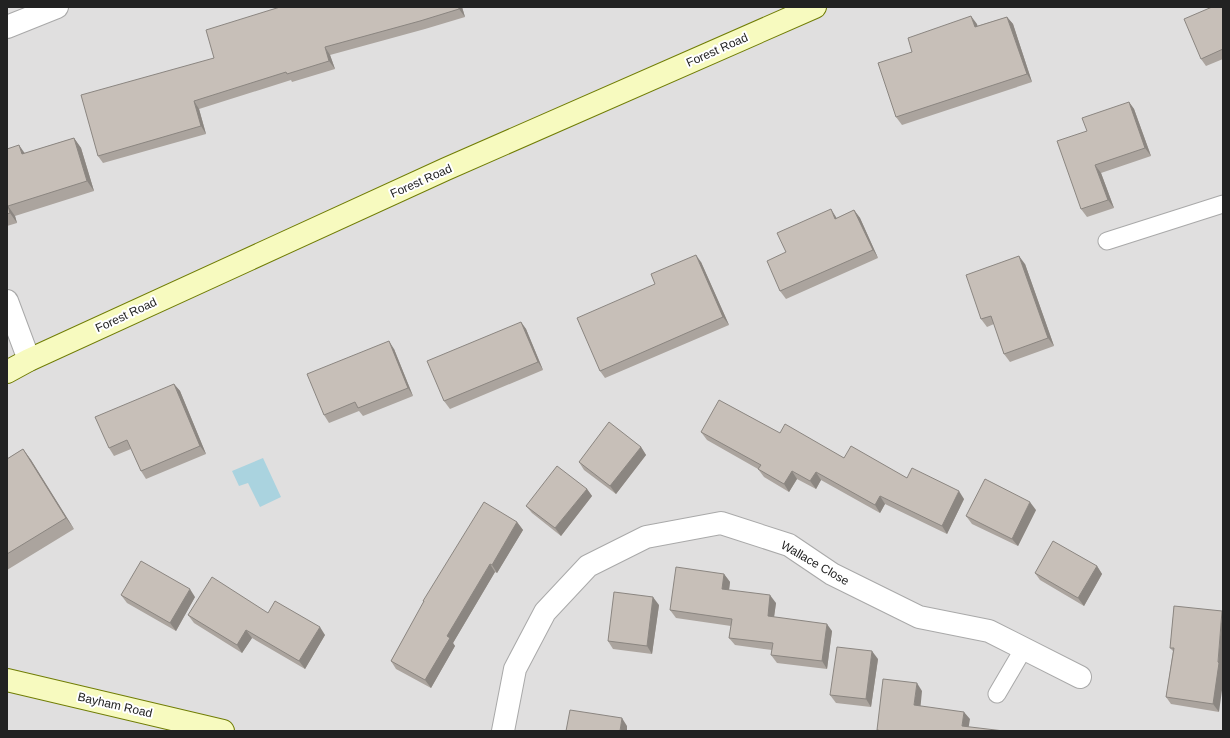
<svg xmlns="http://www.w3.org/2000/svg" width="1230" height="738" font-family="Helvetica,sans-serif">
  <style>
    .residential { fill: #e0dfdf }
    .water { fill: #aad3df }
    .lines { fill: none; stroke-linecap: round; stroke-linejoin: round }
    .lane-casing { stroke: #a9a9a9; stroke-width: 19 }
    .street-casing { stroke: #a9a9a9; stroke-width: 24 }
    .secondary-casing { stroke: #707d05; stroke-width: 24 }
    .lane { stroke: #fff; stroke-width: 17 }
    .street { stroke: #fff; stroke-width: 22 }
    .secondary { stroke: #f7fabf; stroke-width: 22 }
    .wall { fill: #aba49e }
    .shaded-wall { fill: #8b8681 }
    .building { fill: #c7bfb8; stroke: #8b8681 }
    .labels { text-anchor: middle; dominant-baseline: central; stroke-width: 4; stroke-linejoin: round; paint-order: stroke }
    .street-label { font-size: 12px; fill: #222; stroke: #fff }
  </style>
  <rect width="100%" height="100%" fill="#f2efe9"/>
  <!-- residential -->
  <path class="residential" d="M7,7H1223V731H7Z"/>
  <!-- water -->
  <path class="water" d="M263,458L281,497L260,507L248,483L239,486L232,471Z"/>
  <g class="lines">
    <!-- lane casing -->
    <g class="lane-casing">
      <path id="lane" d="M1107,241L1223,204
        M997,694L1024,648"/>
    </g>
    <!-- street casing -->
    <g class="street-casing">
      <path id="street" d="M7,27L57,7
        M7,301L29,360
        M503,731L515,669L545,612L588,566L646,537L721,523L789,545L832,574L919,617L989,631L1080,677"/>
    </g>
    <!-- secondary casing -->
    <g class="secondary-casing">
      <path id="secondary" d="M7,372L29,360L446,169L815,7
        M7,680L223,731"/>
    </g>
    <!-- lane -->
    <use href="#lane" class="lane"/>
    <!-- street -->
    <use href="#street" class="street"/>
    <!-- secondary -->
    <use href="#secondary" class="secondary"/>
  </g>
  <!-- wall -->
  <path class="wall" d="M280,7H462L465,17L425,29L330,55L335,69L292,82L291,80L199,109L206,134L103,163L98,156L214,58Z
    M1223,7V59L1206,66L1201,59Z
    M1007,17L1013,24L1032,82L902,125L896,117L912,52L977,24V26Z
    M1129,102L1134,109L1151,156L1101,173L1114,208L1087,217L1081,209L1087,131Z
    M74,138L81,148L94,191L15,216L17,223L7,226V149L25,153Z
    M854,210L860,218L878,258L786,299L780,291L786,252L837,218Z
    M701,262L729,325L605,378L600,371L655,284Z
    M1025,264L1054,346L1010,362L1004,354L994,324L987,327L981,319Z
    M521,322L526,329L543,370L450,409L444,401Z
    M394,349L413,396L363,416L359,411L329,423L324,415Z
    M174,384L180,391L206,454L146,479L141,471L131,449L114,456L109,448Z
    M701,432L780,433L844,458L907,478L964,499L947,534L885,504L880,513L821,480L816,489L797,479L789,492L764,477L758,469L707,440Z
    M641,447L646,455L616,494L584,470L579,462Z
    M23,449L31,460L74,529L7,570V459Z
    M587,489L592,496L561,536L532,513L526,506Z
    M1036,510L1018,546L972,524L966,516Z
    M517,522L523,530L497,573L495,572L453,643L455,646L431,688L396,669L391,661L424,602L423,601Z
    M1097,566L1102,574L1084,606L1040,580L1035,573Z
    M724,574L730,582L729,590L776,603L774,617L832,631L827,669L777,663L771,655L772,650L735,645L729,638L731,626L676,618L670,610Z
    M121,595L195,597L176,631L127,603Z
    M659,605L652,654L613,649L608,641Z
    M1174,606L1219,712L1171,704L1166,697L1173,651L1170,648Z
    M268,613L325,635L305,669L252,638L242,653L194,623L188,615Z
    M878,659L871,707L836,703L830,695Z"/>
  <!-- shaded-wall -->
  <path class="shaded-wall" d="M459,7H462L465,17L459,9Z
    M971,16L977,24L980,35L975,27Z
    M1007,17L1013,24L1032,82L1027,74Z
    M325,47L330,55L335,69L329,61Z
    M194,101L199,109L206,134L201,126Z
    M1129,102L1134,109L1151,156L1145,148Z
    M74,138L81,148L94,191L87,181Z
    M19,145L26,155L22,154Z
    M1095,165L1101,173L1114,208L1108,200Z
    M8,206L15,216L17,223L10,213Z
    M831,209L836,217L841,227L835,219Z
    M854,210L860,218L878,258L873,250Z
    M696,255L701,262L729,325L723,317Z
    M1019,256L1025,264L1054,346L1048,338Z
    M521,322L526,329L543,370L538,362Z
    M389,341L394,349L413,396L408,388Z
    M174,384L180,391L206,454L200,446Z
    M641,447L646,455L616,494L610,486Z
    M23,449L31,460L74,529L66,518Z
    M792,471L797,479L789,492L784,484Z
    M816,472L821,480L816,489L810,481Z
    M587,489L592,496L561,536L555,528Z
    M959,491L964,499L947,534L942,526Z
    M880,496L885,504L880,513L875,505Z
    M1030,502L1036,510L1018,546L1012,539Z
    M517,522L523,530L497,573L492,565Z
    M490,564L495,572L453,643L455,646L431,688L425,680L447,636Z
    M1097,566L1102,574L1084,606L1078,598Z
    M724,574L730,582L728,597L722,589Z
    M190,589L195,597L176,631L170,623Z
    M770,595L776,603L773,624L768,616Z
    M653,597L659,605L652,654L647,646Z
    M1222,611L1223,612V683L1219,712L1213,704L1218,662Z
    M827,624L832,631L827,669L822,661Z
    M320,627L325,635L305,669L299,661Z
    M246,630L252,638L242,653L237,645Z
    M872,651L878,659L871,707L866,699Z
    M917,683L922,691L920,712L914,705Z
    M964,712L970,719L968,731L962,726Z
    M622,718L627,726V731H620Z"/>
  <!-- building -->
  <path class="building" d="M280,7H459V9L420,21L325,47L329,61L287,74L286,72L194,101L201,126L98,156L81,95L214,58L206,30Z
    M1212,7H1223V49L1201,59L1184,19Z
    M971,16L975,27L1007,17L1027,74L896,117L878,63L912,52L908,38Z
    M1129,102L1145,148L1095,165L1108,200L1081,209L1057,141L1087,131L1082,118Z
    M74,138L87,181L8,206L10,213L7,214V149L19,145L22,154Z
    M831,209L835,219L854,210L873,250L780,291L767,261L786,252L777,233Z
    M696,255L723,317L600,371L577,318L655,284L651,274Z
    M1019,256L1048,338L1004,354L991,316L981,319L966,275Z
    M521,322L538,362L444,401L427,361Z
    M389,341L408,388L358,408L355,402L324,415L307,374Z
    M174,384L200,446L141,471L127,440L109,448L95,417Z
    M719,400L780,433L785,424L844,458L851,446L907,478L912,468L959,491L942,526L880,496L875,505L816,472L810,481L792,471L784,484L758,469L761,465L701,432Z
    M609,422L641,447L610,486L579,462Z
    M23,449L66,518L7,554V459Z
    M557,466L587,489L555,528L526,506Z
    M985,479L1030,502L1012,539L966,516Z
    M484,502L517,522L492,565L490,564L447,636L450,638L425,680L391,661L424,601H423Z
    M1053,541L1097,566L1078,598L1035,573Z
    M141,561L190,589L170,623L121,595Z
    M676,567L724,574L722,589L770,595L768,616L827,624L822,661L771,655L773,643L729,638L732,619L670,610Z
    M212,577L268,613L275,601L320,627L299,661L246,630L237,645L188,615Z
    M614,592L653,597L647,646L608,641Z
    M1174,606L1222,611L1218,662L1219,663L1213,704L1166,697L1174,648H1170Z
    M837,647L872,651L866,699L830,695Z
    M883,679L917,683L914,705L964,712L962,726L1004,731H882L877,730Z
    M570,710L622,718L620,731H566Z"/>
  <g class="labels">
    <!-- street labels -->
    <g class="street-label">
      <text transform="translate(717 50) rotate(-24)">Forest Road</text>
      <text transform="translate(421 181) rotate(-24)">Forest Road</text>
      <text transform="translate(126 315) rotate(-25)">Forest Road</text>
      <text transform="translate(815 563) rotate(30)">Wallace Close</text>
      <text transform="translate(115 705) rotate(13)">Bayham Road</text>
    </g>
  </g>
  <!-- border -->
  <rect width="1230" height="738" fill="none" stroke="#222222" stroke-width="16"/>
</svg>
